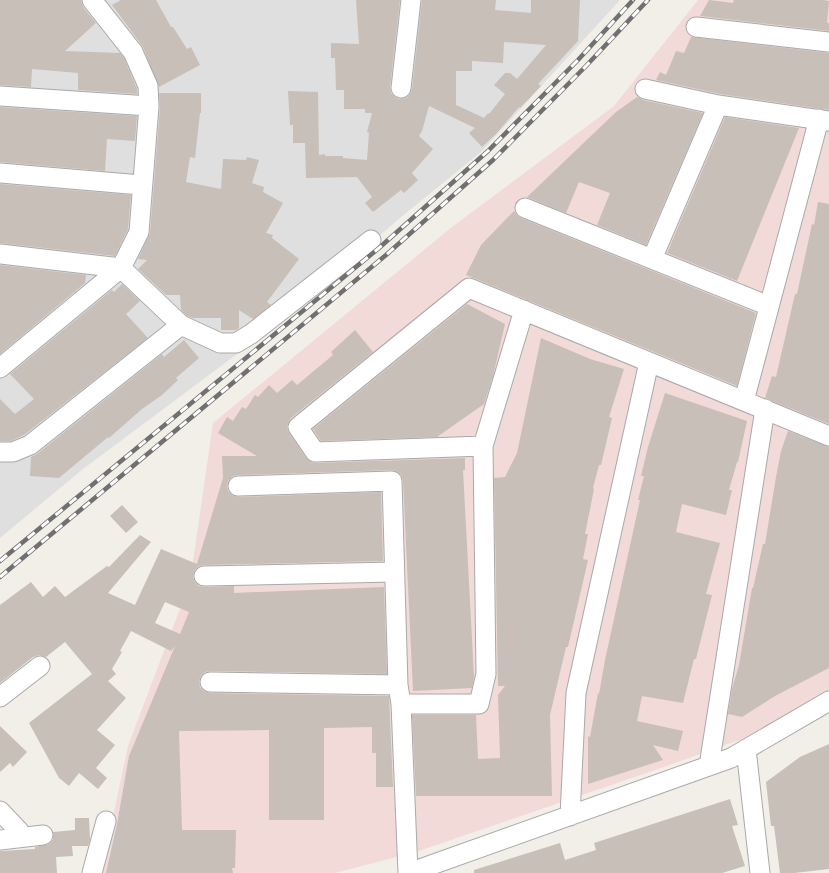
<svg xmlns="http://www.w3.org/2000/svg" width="829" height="873" font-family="'Varela Round',sans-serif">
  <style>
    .residential { fill: #e0dfdf }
    .commercial { fill: #f2dad9 }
    .building { fill: #c7bfb8; fill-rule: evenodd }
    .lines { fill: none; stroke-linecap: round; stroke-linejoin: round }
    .minor-casing { stroke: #a9a9a9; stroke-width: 21 }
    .minor { stroke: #fff; stroke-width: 19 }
    .rail-casing { stroke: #707070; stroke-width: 4.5 }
    .rail { stroke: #fff; stroke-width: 3; stroke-dasharray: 9; stroke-linecap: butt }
  </style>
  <rect width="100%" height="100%" fill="#f2efe9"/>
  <!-- residential -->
  <path class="residential" d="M0,0H620L481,152L400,218L272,328L83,469L0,538Z"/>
  <!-- commercial -->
  <path class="commercial" d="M698,0H829V708L658,769L416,852L335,873H101L128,746L190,582L213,423L452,227L614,106Z"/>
  <!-- building -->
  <path class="building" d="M0,0H81L83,7L96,23L65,51L120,53L124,58L137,89V94L78,90V73L32,69L31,87L0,85Z
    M121,0H156L171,27H173L187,49L191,47L200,65L159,87L143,47L112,5Z
    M356,0H400L390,87L391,93L395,97L399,99L406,98L410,94L412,89L422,0H496L495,10L531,13V0H580L578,41L538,84L541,86L520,108L519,107L496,134L482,147L469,133L475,128L429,106L422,131L419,136L433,149L412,173L418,180L404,193L401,190L373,212L365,203L372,197L357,177L306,178L305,143H293V125H290L288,91L318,92L319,155L325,154V156H343V158L367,160L369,133L367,132L372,113H365V109H344V90H336L335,58H331V43L359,44ZM504,42L546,45L517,79L510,73H505L494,85L505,94L489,114L488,113L484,118L456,105V71H472V61L503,63Z
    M709,0L733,3L734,0H823L829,1L827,23H829V31L700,16Z
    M691,37L829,53V110L720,94L656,80L660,72L666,75L676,51L684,53Z
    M159,93H201V113H200L195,158L190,157L186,182L221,189L223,159L246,160L247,157L259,160L252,183L264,187L263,192L283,203L266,233L273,235L272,238L299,259L267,302L271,305L253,319L239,310V328L236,330H221V318H193L187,316L181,310L180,295H166L138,269L147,260L138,259L150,233L160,107Z
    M637,97L643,100L703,113L646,245L597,225L610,193L579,182L566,213L527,197L616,112Z
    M0,107L137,116L135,141L107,139L105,171L0,162Z
    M725,117L799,128L737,281L667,253Z
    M0,184L131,195L128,229L115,256L0,243Z
    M818,202L829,204V424L765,398L772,376L776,377L795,294H797L812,224L814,225Z
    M514,211L517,215L521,218L756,313L737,386L466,275L481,245Z
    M0,265L86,275L85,283L0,354Z
    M122,284L140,301L126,314L148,338L24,435L11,441H0V399L15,414L34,399L10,374L112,290L114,292Z
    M467,304L505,324L493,376L484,404L437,437L321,441L313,429Z
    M355,330L373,352L291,418L288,423L287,428L289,433L306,458L310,462L315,463L465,458V470H463L474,677L472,688L413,691L403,481L402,476L398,472L392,470L238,475L233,476L228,481L227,487L228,491L232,495L238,497L381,492L383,561L204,565L199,566L195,570L193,577L195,582L199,586L204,587L234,586V593L384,587L387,674L210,671L205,672L201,676L199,681L200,687L204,691L210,693L389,696L393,787H376V753H372V727L324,728V820H269V730L179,731L182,830H236L235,868H232L233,873H106L117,824L129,756L175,646L171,651L131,631L120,651L122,652L112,669L116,674L108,681L126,698L97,730L115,745L96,768L107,778L98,789L79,773L69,786L59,778L29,723L92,674L65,642L46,657L39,655L33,657L0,683V605L31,582L43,597L55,586L65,597L107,566L109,567L140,535L151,542L108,593L135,605L161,549L197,564L223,478L222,456H257L218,433L227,417L233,421L242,407L246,409L255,395L258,397L269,385L277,393L292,380L297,385L333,355L331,352ZM165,602L189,612L180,634L155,623Z
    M541,338L590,359L624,369L609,417L612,418L601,465H599L593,488L594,489L585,534H588L583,559L588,560L568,647H566L550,715L552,796H416L412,715H476L478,759L500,758L498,695L505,686H498L494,478L505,477L517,453Z
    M184,340L199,358L176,378L178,380L162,395L142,409L109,438L108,437L59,478L30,476L31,457L37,454L162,354L164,357Z
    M665,393L747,421L738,462H737L729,490H732L726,515L682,504L676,532L720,543L706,594L712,595L696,659H694L683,703L642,696L637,721L683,731L678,751L653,745L663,760L588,784V736L590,737L598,693L599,694L605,660L640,500H638L644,476H641L648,447Z
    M788,431L829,447V668L775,696L742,717L728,714L732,689L739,665L752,588H753L763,544H765L776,477L781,451Z
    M122,505L138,522L126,533L110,516Z
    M0,726L27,752L13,767L10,763L0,772Z
    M829,744V869L794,873H780L774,826H771L766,782L800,757Z
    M730,799L738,825L732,826L745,866L722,873H474V870L560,843L565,860L596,850L594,843Z
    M75,818H89L90,840L88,846H72L73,856L56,857L57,873H0V851L35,849V847L49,844L53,839V832L75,830Z"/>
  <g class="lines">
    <!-- minor casing -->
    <g class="minor-casing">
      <path id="minor" d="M696,27L829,42
        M401,88L411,0
        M645,89L718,105L829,121
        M0,96L149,106
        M0,173L141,185
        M525,208L769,306
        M0,254L121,268L181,325L220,343H236L251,334L371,240
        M652,259L718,105
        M0,368L121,268L139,232L149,106L148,86L133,52L92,0
        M744,401L819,119
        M483,446L315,452L298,427L469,288L829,436
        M0,452H13L30,445L181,325
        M238,486L392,481L398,685L401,704L408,873
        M204,576L394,572
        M210,682L398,685
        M0,697L40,666
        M401,704H479L486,674L483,446L524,310
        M746,749L760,873
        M709,766L765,409
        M0,811L19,831L23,837
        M570,816L576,693L649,362
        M0,840L43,835
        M92,873L106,821
        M409,873L731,758L829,701"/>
    </g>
    <!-- minor -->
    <use href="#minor" class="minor"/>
    <!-- rail casing -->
    <g class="rail-casing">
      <path id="rail" d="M0,561L379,248L488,151L578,60L633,0
        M0,577L386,255L493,160L586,66L648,0"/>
    </g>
    <!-- rail -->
    <use href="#rail" class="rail"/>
  </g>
</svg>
